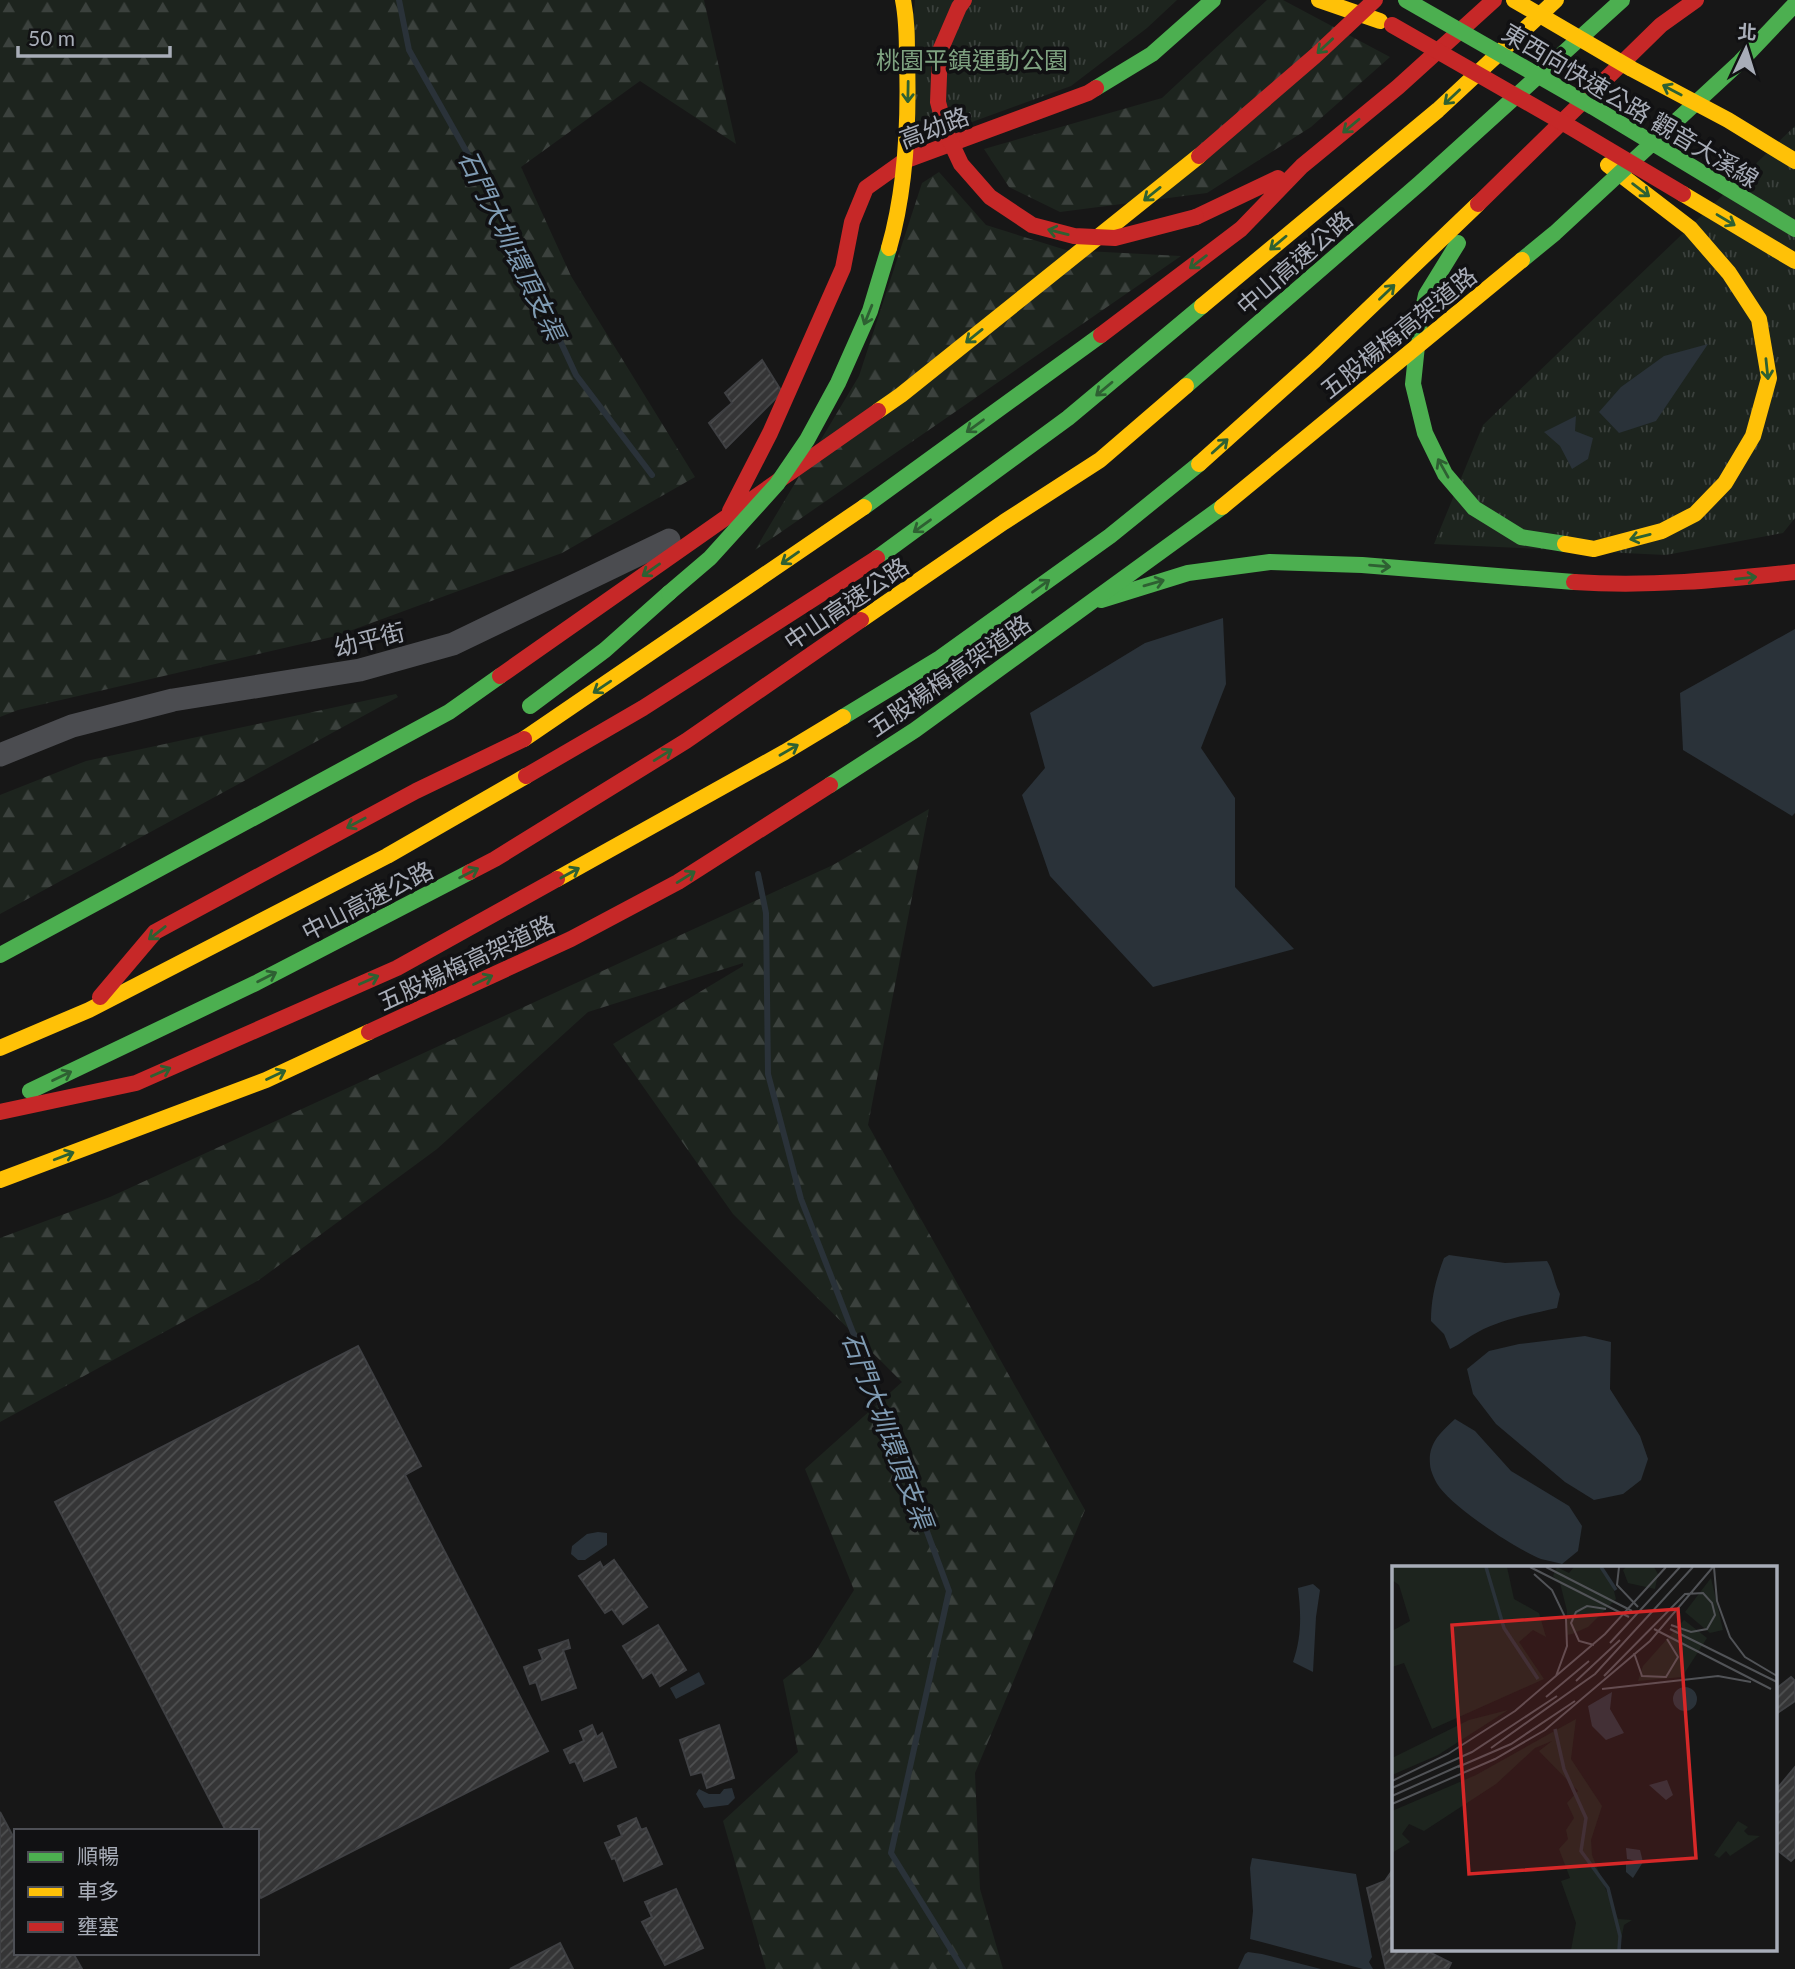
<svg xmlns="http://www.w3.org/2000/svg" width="1795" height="1969" font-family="Lato,'Noto Sans TC',sans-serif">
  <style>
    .grass { fill: url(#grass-tufts) }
    .forest { fill: url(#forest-firs) }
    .water { fill: #2a3239 }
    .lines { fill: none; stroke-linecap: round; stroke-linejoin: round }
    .stream { stroke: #2a3239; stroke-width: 6 }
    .building { fill: url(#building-hatch); stroke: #3f4043; stroke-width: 2 }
    .street { stroke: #4b4c50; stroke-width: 23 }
    .fast { stroke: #4caf50; stroke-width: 16 }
    .slow { stroke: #ffc107; stroke-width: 16 }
    .jam { stroke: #c62828; stroke-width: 16 }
    .fast-bridge { stroke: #4caf50; stroke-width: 16 }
    .slow-bridge { stroke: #ffc107; stroke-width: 16 }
    .jam-bridge { stroke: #c62828; stroke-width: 16 }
    .oneway { stroke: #2e6032 }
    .labels { text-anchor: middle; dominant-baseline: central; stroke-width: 7; stroke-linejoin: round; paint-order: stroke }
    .park-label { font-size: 24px; fill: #7fa381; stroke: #111113 }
    .street-label { font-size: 24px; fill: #a8adb8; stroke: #111113 }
    .water-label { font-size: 26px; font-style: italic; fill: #7f9bb3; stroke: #111113 }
    .inset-river { fill: none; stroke: #2a3239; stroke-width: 3.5 }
    .inset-road { fill: none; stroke: #515357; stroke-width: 2 }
    .view { fill: #d62828; fill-opacity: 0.15; stroke: #d62828; stroke-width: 3.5 }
    .inset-edge { fill: none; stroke: #a8adb8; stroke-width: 3.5 }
  </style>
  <defs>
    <pattern id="grass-tufts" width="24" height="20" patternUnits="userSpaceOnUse" patternTransform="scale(1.75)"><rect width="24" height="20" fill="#1d241e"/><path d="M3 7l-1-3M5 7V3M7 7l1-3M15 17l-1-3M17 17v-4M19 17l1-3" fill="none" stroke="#3b413d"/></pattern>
    <pattern id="forest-firs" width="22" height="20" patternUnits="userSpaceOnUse" patternTransform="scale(1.75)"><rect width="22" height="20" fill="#1d241e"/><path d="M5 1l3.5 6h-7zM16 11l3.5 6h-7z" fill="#3b413d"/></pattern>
    <pattern id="building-hatch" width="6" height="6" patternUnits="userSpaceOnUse" patternTransform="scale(1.75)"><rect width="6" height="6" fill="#353536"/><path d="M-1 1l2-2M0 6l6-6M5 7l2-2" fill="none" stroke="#4f5051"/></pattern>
  </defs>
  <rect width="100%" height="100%" fill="#171717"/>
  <!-- grass -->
  <path class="grass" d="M915,0H1177L1147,28L1071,86L939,134L903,137Z
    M1795,126V518L1783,533L1666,555L1434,544L1483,425Z"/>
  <!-- forest -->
  <path class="forest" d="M0,0H704L736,144L640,81L521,167L571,276L695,477L562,553L336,636L18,710L0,717Z
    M1267,0H1283L1390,57L1311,127L1207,193L1060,212L1009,187L984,149L1162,98Z
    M939,172L986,225L1066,250L1181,256L755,550L859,376L922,183Z
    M396,694L398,697L0,914V795L86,761Z
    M929,809L868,1125L1085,1510L975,1773L980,1889L1003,1969H766L723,1821L798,1752L783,1680L812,1657L854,1590L805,1469L902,1382L733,1214L613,1044L743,966V963L588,1012L437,1149L259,1280L0,1422V1238L110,1197L833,865Z"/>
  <!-- water -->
  <path class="water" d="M1708,344L1656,421L1619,433L1599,412L1621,387L1664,356Z
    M1576,416L1575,431L1593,438L1588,459L1572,469L1560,446L1544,432Z
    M1223,618L1226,684L1201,748L1235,798V887L1294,949L1153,987L1050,876L1022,795L1045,768L1030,713L1145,643Z
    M1795,629V813L1792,816L1683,750L1680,693Z
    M1449,1255L1505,1263L1547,1261C1554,1272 1554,1283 1560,1294L1557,1308C1531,1314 1502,1319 1478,1332C1468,1337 1461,1344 1450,1349L1444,1334L1431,1321C1431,1298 1436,1279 1444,1258Z
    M1585,1336L1611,1342L1610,1389L1640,1436L1648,1459L1641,1480L1623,1494L1594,1500L1565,1482L1496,1424L1473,1394L1467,1369L1489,1351L1519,1344Z
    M1455,1419L1475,1431L1511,1471L1569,1506L1582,1526L1578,1551L1562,1564C1556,1562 1548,1561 1541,1559C1516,1549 1457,1510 1440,1488C1436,1483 1430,1471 1430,1464C1428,1443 1441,1432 1455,1419Z
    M598,1532L607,1533V1545L585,1560H578L571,1554L572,1546L587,1534Z
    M1313,1584L1320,1590L1316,1617L1313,1672L1293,1662C1302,1636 1301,1614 1298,1588Z
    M699,1672L705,1684L676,1699L670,1688Z
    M732,1788L735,1798L728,1805L704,1808L696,1794L699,1789L709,1794H720L724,1789Z
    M1252,1858L1356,1874L1372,1957L1369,1962L1373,1969H1363L1250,1939L1253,1911L1250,1868Z
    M1248,1952L1262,1954L1321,1969H1238L1245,1954Z"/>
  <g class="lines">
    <!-- stream -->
    <path class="stream" d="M399,0L409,50L500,211L576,375L652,475
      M758,874L766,913L768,1074L801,1199L859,1348L949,1591L891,1853L963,1969"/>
  </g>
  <!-- building -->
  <path class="building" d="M762,360L782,392L726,448L709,423L732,403L725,393Z
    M358,1346L421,1466L405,1475L548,1751L261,1898L257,1891V1831H226L55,1502Z
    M614,1560L647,1607L623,1624L612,1609L605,1613L579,1576L600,1562L603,1568Z
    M658,1625L686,1670L660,1686L652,1672L643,1678L623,1646Z
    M568,1640L570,1648L563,1650L576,1688L542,1700L536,1682L530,1684L524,1667L543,1660L539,1650Z
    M1791,1677L1795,1681V1701L1776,1714V1689Z
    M592,1725L597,1737L602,1733L616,1767L584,1781L575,1761L570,1763L564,1750L584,1741L580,1731Z
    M719,1725L734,1778L707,1788L702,1772L691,1775L680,1740Z
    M1795,1767V1857L1791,1861L1776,1849V1790Z
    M0,1812L16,1842V1953H73L82,1969H0Z
    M636,1818L641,1830L646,1828L662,1864L624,1881L615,1858L612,1859L605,1843L622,1836L618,1826Z
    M1394,1868V1895L1393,1898L1394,1903V1950H1425L1451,1963L1448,1969H1386L1367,1888L1385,1881Z
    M676,1889L703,1948L665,1965L642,1922L652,1917L645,1902Z
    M560,1943L573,1969H510Z"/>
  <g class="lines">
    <!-- street -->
    <path class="street" d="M0,755L72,726L173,700L360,670L453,644L669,540"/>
    <!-- fast -->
    <path class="fast" d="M1096,88L1152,54L1213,0
      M1458,243L1426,295L1419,327L1413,384L1425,433L1445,474L1474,508L1521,537L1565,544
      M1186,386L1420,183L1622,0
      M864,507L1101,335
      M877,558L1068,418L1202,306
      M1101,600L1188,573L1270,562L1362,565L1574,582
      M530,706L605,650L669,593
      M843,717L940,658L1110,536L1199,464
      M0,955L449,712L500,676
      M30,1091L256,983L470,872"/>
    <!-- slow -->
    <path class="slow" d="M1319,0L1380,21
      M1202,306L1438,110L1556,0
      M878,411L901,395L1199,156
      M1199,464L1315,360L1478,204
      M1565,544L1594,549L1662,531L1695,514L1725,483L1753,436L1769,378L1759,319L1729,273L1690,228L1608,165
      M861,620L1004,522L1100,460L1186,386
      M524,739L864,507
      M557,879L785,752L843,717
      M0,1048L89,1010L387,856L526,776"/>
    <!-- jam -->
    <path class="jam" d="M1199,156L1315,56L1375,0
      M1478,204L1661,25L1696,0
      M1196,217L1278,178
      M1101,335L1241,229L1302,166L1398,87L1494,0
      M730,511L770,433L843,268L852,222L866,188L904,161L1088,93L1096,88
      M1574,582C1648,587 1721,580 1795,572
      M500,676L878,411
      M526,776L643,708L877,558
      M470,872L495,859L686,741L861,620
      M100,997L155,932L416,791L524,739
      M0,1112L136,1083L397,968L557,879"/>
    <!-- fast-bridge -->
    <path class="fast-bridge" d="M1406,0L1593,107L1795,229
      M1522,260L1555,233L1740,62L1795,4
      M669,593L710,558L777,484L807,440L838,383L870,311L889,248
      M830,785L915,730L1222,507"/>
    <!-- slow-bridge -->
    <path class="slow-bridge" d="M1514,0L1632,69L1728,120L1795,161
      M1683,194L1795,261
      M889,248C906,189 909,121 907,59C907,39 907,20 903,0
      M1222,507L1522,260
      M0,1180L266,1080L369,1032"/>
    <!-- jam-bridge -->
    <path class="jam-bridge" d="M964,0L959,7L940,51L938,102L946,132L961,164L990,197L1032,225L1074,236L1115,238L1196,217
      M1392,25L1572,128L1683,194
      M369,1032L571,939L678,882L830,785"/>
  </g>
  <!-- one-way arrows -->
  <defs><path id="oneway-shaft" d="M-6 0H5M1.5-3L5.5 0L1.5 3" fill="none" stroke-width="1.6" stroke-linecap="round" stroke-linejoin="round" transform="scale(1.75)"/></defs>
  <g class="oneway">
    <use href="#oneway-shaft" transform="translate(1325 46) rotate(137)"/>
    <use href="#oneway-shaft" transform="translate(1672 90) rotate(-152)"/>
    <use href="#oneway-shaft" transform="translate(908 92) rotate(91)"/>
    <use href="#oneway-shaft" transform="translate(1452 97) rotate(137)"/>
    <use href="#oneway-shaft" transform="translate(1351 126) rotate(140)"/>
    <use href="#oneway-shaft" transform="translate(1641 190) rotate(37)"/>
    <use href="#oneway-shaft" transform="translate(1152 194) rotate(141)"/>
    <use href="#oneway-shaft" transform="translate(1726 220) rotate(31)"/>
    <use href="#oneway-shaft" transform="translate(1058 232) rotate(-166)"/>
    <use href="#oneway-shaft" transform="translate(1278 243) rotate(140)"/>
    <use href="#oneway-shaft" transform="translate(1198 262) rotate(143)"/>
    <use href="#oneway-shaft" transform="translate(1387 292) rotate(-44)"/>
    <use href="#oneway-shaft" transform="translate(868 315) rotate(112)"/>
    <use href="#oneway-shaft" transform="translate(974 336) rotate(141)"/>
    <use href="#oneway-shaft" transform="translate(1767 369) rotate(84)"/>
    <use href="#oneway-shaft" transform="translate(1104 389) rotate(140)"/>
    <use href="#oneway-shaft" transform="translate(975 426) rotate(144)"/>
    <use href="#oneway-shaft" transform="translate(1220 446) rotate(-42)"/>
    <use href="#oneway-shaft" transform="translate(1443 468) rotate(-119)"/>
    <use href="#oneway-shaft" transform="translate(922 526) rotate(144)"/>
    <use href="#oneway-shaft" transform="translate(1640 537) rotate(166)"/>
    <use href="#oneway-shaft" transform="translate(790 558) rotate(145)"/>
    <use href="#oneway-shaft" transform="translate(1380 566) rotate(5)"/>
    <use href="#oneway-shaft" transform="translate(651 570) rotate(145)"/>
    <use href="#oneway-shaft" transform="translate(1746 578) rotate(-6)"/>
    <use href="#oneway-shaft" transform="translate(1154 583) rotate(-16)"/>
    <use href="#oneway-shaft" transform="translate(1041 586) rotate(-36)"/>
    <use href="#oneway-shaft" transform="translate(602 687) rotate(146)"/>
    <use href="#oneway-shaft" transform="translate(789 750) rotate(-30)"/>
    <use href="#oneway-shaft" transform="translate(663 755) rotate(-32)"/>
    <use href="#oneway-shaft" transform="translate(356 823) rotate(152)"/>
    <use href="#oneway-shaft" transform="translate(469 873) rotate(-27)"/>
    <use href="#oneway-shaft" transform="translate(570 873) rotate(-29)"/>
    <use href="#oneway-shaft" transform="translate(686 877) rotate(-32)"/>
    <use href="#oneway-shaft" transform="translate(157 933) rotate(142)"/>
    <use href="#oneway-shaft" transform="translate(267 977) rotate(-27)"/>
    <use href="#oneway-shaft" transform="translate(369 980) rotate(-24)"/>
    <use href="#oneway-shaft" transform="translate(483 980) rotate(-25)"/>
    <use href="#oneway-shaft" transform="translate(161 1072) rotate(-24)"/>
    <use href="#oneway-shaft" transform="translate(276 1075) rotate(-25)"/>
    <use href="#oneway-shaft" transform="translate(62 1076) rotate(-26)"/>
    <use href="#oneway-shaft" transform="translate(64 1156) rotate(-21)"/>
  </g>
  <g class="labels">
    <!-- park labels -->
    <g class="park-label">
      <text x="972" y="59">桃園平鎮運動公園</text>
    </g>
    <!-- street labels -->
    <g class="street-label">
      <text transform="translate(1631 105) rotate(31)">東西向快速公路 觀音大溪線</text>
      <text transform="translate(934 127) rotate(-21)">高幼路</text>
      <text transform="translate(1294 262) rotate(-41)">中山高速公路</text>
      <text transform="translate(1398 332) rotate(-39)">五股楊梅高架道路</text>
      <text transform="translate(846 603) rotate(-34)">中山高速公路</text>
      <text transform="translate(369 639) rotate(-14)">幼平街</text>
      <text transform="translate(949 675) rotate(-35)">五股楊梅高架道路</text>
      <text transform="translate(367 900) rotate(-27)">中山高速公路</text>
      <text transform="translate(466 962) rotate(-25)">五股楊梅高架道路</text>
    </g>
    <!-- water labels -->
    <g class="water-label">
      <text transform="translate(512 245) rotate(64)">石門大圳環頂支渠</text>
      <text transform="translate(888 1430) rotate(69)">石門大圳環頂支渠</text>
    </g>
  </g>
  <!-- overview -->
  <g transform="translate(1392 1566)">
    <rect width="385" height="385" fill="#171717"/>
    <path d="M165,1L177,7L182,1H209L221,21L224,33L196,61L180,68L175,69V45L168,17L161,10ZM319,12L331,64L318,67L293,46ZM292,54L315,72L290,111L246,115L251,100Z" fill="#1d241e"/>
    <path d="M0,1H115L122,33L147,47L154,71L141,64L127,76L152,113L40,163L12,97L0,101V65L18,55L7,19L0,14ZM234,1H262L266,8L263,23L236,17L231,4ZM116,144L46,189L0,209V192L77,154ZM184,153L179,193L210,240L199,274L200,289L226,353L240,354L232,359L227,384H179L184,357L169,315L178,312L167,283L176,273L174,264L182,252L175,237L186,225L147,185L160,175L143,182L104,218L32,265L17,258L10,268L18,276L0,287V245L84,209ZM346,255L356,261L352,265L356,269L368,270L338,290L334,285L327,292L322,289Z" fill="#1d241e"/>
    <path d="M281 133a12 12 0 1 1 24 0a12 12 0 1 1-24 0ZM220,126L218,143L232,167L214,174L200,160L196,140ZM275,214L281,229L274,234L257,219ZM234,282L248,284L251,296L241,312L234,306V295L249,296L235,293Z" fill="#2a3239"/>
    <path class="inset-river" d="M94,1L112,62L146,113M209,1L224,24M163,163L172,203L194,252L189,285L216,322L228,370L227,384"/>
    <path class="inset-road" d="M138,1L237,51M154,1L240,45M227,1L225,19L246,41M322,1L325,35L338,71L353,91L385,110M142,8L160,24L174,53L175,80L164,110M262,63L379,123M278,63L385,116M218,77L288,1M202,79L187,75L179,57L184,46L195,40L214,43M242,87L250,110L274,111L286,91L275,73M212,110L293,28L311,27L320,37L323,49L315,63L299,66L279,59M184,115L228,74M210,123L326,110L359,116M154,131L197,95M99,182L203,108L301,1M66,201L119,178L183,135M0,215L56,188L123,145L213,68L274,1M0,222L80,186L165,130M0,230L69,199M0,238L103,193L153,164L258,75L321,1"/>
    <path class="view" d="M286,43L304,292L77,308L60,59Z"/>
    <rect width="385" height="385" class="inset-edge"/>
  </g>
  <!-- legend -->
  <rect x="14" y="1829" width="245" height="126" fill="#111113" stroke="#4d4f55" stroke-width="2"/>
  <rect x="28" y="1852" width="35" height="10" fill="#4caf50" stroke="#4d4f55" stroke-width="2"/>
  <text x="77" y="1864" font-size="21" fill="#a8adb8">順暢</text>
  <rect x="28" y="1887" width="35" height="10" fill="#ffc107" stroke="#4d4f55" stroke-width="2"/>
  <text x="77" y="1899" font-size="21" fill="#a8adb8">車多</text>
  <rect x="28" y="1922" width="35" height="10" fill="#c62828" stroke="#4d4f55" stroke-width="2"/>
  <text x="77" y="1934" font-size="21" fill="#a8adb8">壅塞</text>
  <!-- north arrow -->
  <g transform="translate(1746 49) rotate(4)" stroke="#111113" stroke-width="5" paint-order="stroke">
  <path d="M0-5L12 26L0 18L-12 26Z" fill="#a8adb8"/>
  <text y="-10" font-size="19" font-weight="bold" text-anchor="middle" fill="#a8adb8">北</text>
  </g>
  <!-- scale -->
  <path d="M18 46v10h152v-10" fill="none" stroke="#a8adb8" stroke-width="3.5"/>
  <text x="28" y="46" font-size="21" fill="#a8adb8" stroke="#111113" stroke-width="5" paint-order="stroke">50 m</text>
</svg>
